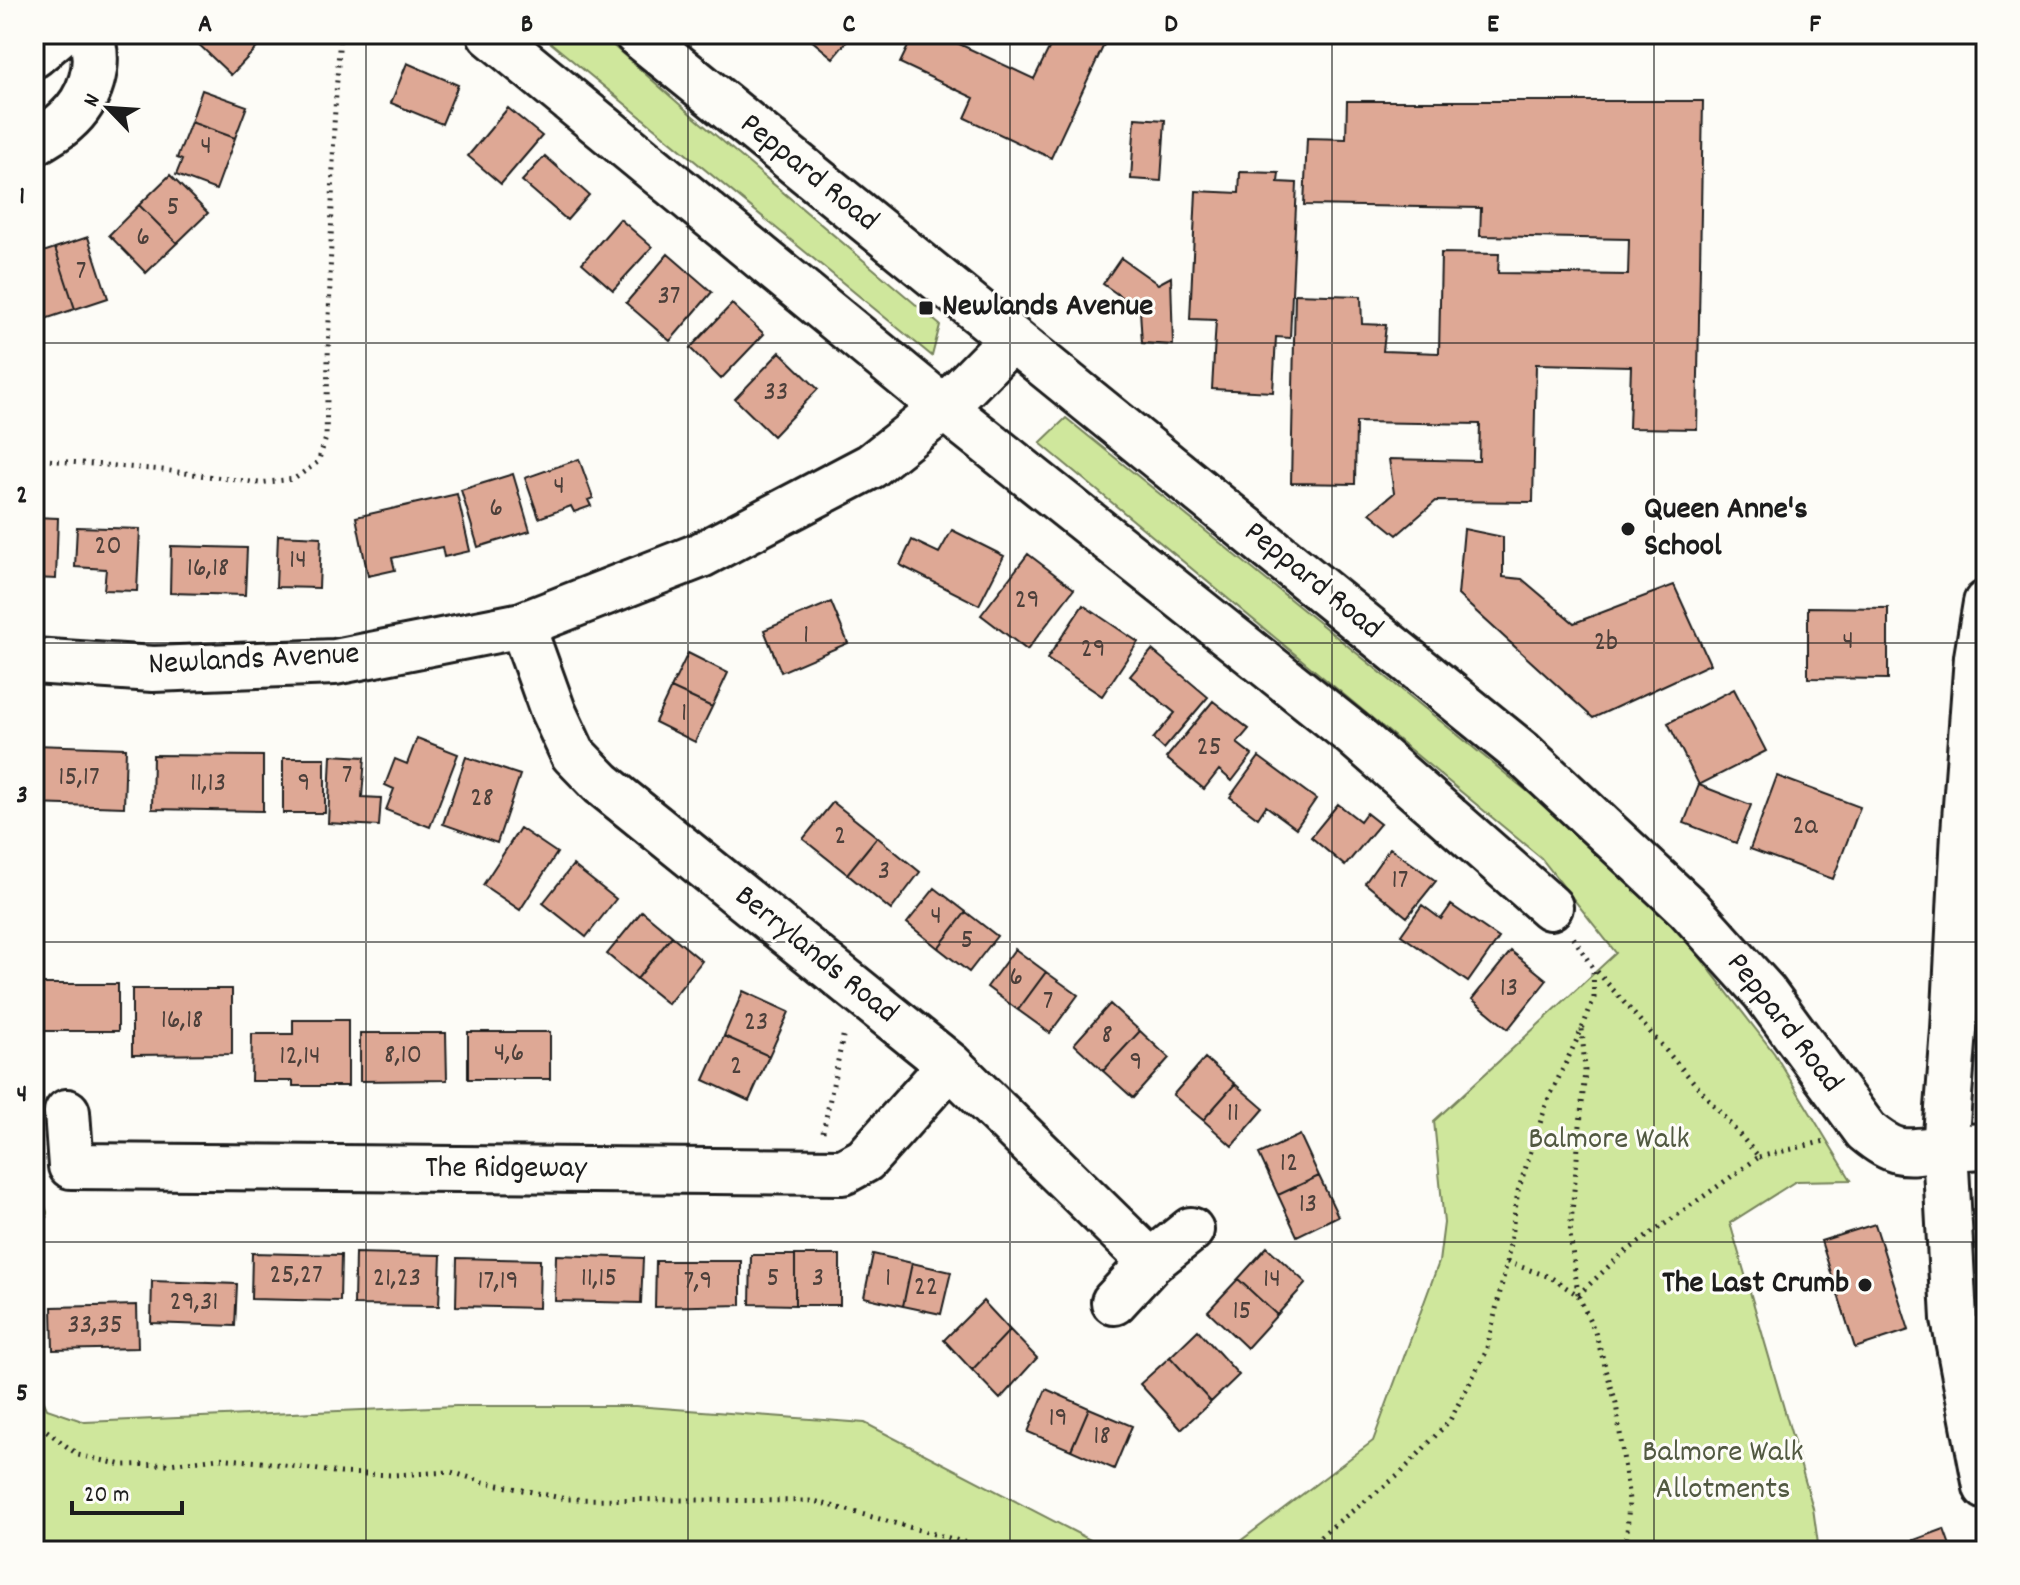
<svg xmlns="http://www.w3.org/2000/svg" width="2020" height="1585" font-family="Dekko,sans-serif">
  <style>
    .green { fill: #cfe79c; stroke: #76825c; stroke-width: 2 }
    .building { fill: #dea895; stroke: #1c1c1c; stroke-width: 2 }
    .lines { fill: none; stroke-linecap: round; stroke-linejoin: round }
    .minor-casing { stroke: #1c1c1c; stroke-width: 50 }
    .major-casing { stroke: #1c1c1c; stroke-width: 50 }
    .path { stroke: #1c1c1c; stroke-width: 5; stroke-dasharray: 2 6; stroke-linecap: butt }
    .minor { stroke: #fdfcf7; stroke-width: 44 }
    .major { stroke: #fdfcf7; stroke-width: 44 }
    .grid { fill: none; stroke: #1c1c1c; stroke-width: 2; stroke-opacity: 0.55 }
    .poi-dot { fill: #1c1c1c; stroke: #fdfcf7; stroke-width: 3 }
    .labels { text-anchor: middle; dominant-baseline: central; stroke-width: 6; stroke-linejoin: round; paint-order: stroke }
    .number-label { font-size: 28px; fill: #4c3f3a }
    .street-label { font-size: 32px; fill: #1c1c1c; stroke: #fdfcf7 }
    .poi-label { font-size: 32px; font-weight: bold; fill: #1c1c1c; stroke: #fdfcf7; text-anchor: start }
    .park-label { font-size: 32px; fill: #525942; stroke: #fdfcf7 }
    .neatline { fill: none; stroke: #1c1c1c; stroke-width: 3 }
    .grid-label { font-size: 26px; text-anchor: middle; font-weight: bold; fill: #1c1c1c }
  </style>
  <rect width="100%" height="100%" fill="#fdfcf7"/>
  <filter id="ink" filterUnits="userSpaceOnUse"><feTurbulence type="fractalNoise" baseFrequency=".0125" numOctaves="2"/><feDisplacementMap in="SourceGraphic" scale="16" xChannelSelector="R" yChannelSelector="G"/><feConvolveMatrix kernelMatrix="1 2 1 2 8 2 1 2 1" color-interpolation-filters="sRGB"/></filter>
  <g filter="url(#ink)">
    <!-- green -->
    <path class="green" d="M540,34H600L694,117L940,325L932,356Z
      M1066,418L1569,825L1668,916L1774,1053L1851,1180L1796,1181L1730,1223L1813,1508L1819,1551H1227L1373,1441L1439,1262L1444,1223L1434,1121L1616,953L1541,858L1040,443Z
      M34,1172L47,1212L34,1319Z
      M34,1379L47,1409L85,1422L456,1406H635L865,1423L1094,1542L1150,1551H34Z"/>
    <!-- building -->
    <path class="building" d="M197,34H270L231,75L193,39Z
      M804,34H853L833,58Z
      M914,34H938L1034,79L1056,34H1109L1051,158L965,118L974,98L900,63Z
      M407,63L458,85L442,124L391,103Z
      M202,90L247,106L235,138L191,122Z
      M1347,101H1703L1697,429L1629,428L1631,366L1536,364L1533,502L1436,501L1397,535L1370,513L1394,493L1389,459L1479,461L1480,424L1356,422L1355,484L1291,483L1295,294L1361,296L1362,324L1386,325L1383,351L1439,353L1441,253L1499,254L1498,273L1628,275L1629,239L1480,236L1481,208L1304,205L1307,138L1346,139Z
      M508,108L542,136L501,184L468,156Z
      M1135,118L1165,120L1161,181L1131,179Z
      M191,122L235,138L216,190L176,175L182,160L177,158Z
      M545,156L589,195L567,220L522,181Z
      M1240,172L1279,173L1278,182L1297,183L1290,338L1276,337L1273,392L1212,389L1216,320L1190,319L1196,191L1239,193Z
      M170,175L208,213L177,243L139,205Z
      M139,205L177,243L146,273L109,235Z
      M620,219L652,247L613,290L582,263Z
      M88,237L108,298L75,309L55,248Z
      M55,248L75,309L42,320L34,295V255Z
      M668,254L712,292L670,341L626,303Z
      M1121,258L1158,284L1171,277L1173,345L1142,343L1140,310L1103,284Z
      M732,304L764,334L721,379L690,348Z
      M780,352L818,389L773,436L735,399Z
      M579,459L593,498L588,500L591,506L574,512L571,506L539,518L525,478Z
      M513,474L530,531L478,547L461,490Z
      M457,494L470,551L444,557L442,547L392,558L395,570L368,576L356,517Z
      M34,517L58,518L56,579L34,578Z
      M77,527L140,529L137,591L104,590L106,569L75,567Z
      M1464,529L1503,537V577L1522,579L1574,623L1674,585L1710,664L1593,718L1458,595Z
      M952,530L1004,556L979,605L900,565L912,540L939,553Z
      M278,535L321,537L319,588L276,587Z
      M171,546L247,548L245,595L170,593Z
      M1028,554L1074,589L1027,650L981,615Z
      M831,602L848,643L781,672L764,630Z
      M1083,605L1138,642L1102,696L1047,659Z
      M1808,607L1888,608V679L1808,678Z
      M1152,650L1208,697L1164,749L1153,739L1175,713L1130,676Z
      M688,653L728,673L712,707L671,688Z
      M671,688L712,707L695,742L655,722Z
      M1734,689L1766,751L1699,785L1668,723Z
      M1213,701L1249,729L1237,743L1252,755L1232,781L1219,770L1204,789L1166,758Z
      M417,738L458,754L430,827L386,810L394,789L385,785L395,759L407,764Z
      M34,745L126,748L124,807L34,804Z
      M153,755L263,756V811L152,809Z
      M331,755L365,757L362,797L381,798L379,826L328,823Z
      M466,757L520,775L497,843L443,824Z
      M1259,757L1316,799L1296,828L1266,806L1258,818L1230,797Z
      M283,758H325V813H283Z
      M1777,776L1860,807L1833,879L1750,849Z
      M1699,785L1751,805L1736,843L1684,823Z
      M833,802L877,837L847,874L803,839Z
      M1338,804L1360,821L1366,813L1380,824L1345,866L1311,837Z
      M520,828L557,853L520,910L483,885Z
      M877,837L920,872L891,910L847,874Z
      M1390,848L1436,881L1407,917L1365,883Z
      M573,865L616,899L586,937L543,903Z
      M935,888L966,912L938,948L907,923Z
      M1422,905L1441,919L1451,905L1499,938L1468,982L1401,935Z
      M642,911L672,936L637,979L607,954Z
      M966,912L997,936L969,972L938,948Z
      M672,936L702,961L668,1004L637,979Z
      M1015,949L1046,972L1018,1010L987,987Z
      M1511,951L1547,980L1508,1029L1472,999Z
      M1046,972L1078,995L1050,1033L1018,1010Z
      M34,984H118V1031H34Z
      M132,989H232V1054L132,1055Z
      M743,991L789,1012L769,1056L724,1036Z
      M1110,1004L1140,1031L1103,1071L1074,1044Z
      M293,1020H348V1086H293V1081H251L252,1034H293Z
      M1140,1031L1169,1058L1133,1098L1103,1071Z
      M468,1032H550V1079H468Z
      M360,1033H446L447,1080L360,1081Z
      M724,1036L769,1056L749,1101L704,1080Z
      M1205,1058L1235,1084L1203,1120L1173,1095Z
      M1235,1084L1264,1109L1232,1146L1203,1120Z
      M1300,1135L1319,1176L1278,1195L1259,1154Z
      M1319,1176L1338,1216L1297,1236L1278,1195Z
      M1875,1224L1909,1330L1855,1348L1821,1241Z
      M1267,1247L1306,1283L1277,1315L1238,1279Z
      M252,1253L341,1255L340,1301L251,1299Z
      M355,1253L441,1255L439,1306L354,1305Z
      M873,1254L912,1263L903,1306L864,1297Z
      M556,1255L643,1258L641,1303L555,1301Z
      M751,1255H795V1305L750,1304Z
      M795,1255H840V1305H795Z
      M457,1258L540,1260L539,1308L456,1306Z
      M656,1261H741V1305L655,1307Z
      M912,1263L951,1272L941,1314L903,1306Z
      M1238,1279L1277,1315L1247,1348L1208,1311Z
      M152,1281L237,1284L235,1326L151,1323Z
      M983,1301L1010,1330L972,1370L944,1340Z
      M137,1305L138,1348L53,1350L52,1307Z
      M1010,1330L1037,1358L1000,1399L972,1370Z
      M1198,1330L1239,1375L1211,1402L1170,1357Z
      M1170,1357L1211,1402L1181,1429L1140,1384Z
      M1046,1389L1089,1408L1071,1450L1028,1432Z
      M1089,1408L1132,1426L1114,1469L1071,1450Z
      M1944,1529L1952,1551H1890V1549Z"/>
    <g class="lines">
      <!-- minor casing -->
      <g class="minor-casing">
        <path id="minor" d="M490,34L944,408L1353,734L1550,907
          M34,55L59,34
          M34,143C44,136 57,130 66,121C90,100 102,64 90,34
          M522,625L553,711L573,754L601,783L950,1065L1151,1262L1191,1230
          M34,661L153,669L335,662L522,625L701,555L871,466L944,408L1011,340
          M67,1112L71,1166L843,1172L865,1160L950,1065
          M1945,1148L1986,1146
          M1114,1302L1151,1262"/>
      </g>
      <!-- major casing -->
      <g class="major-casing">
        <path id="major" d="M637,34L1522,753L1688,908L1764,992L1866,1131C1898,1158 1906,1152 1945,1148
          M1986,603L1977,657L1964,833L1954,1030L1945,1148L1954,1319L1986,1487"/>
      </g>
      <!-- path -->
      <path class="path" d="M34,459L163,470L259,483L294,479L318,462L326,438L334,125L340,34
        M823,1132L844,1032
        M1759,1157L1825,1141
        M1507,1262L1550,1277L1578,1295L1595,1332L1616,1403L1629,1500L1626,1551
        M1578,1294L1570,1234L1585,1071L1582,1029
        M1578,1295L1621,1255L1759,1157L1594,968
        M34,1421L78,1455L123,1465L170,1464L218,1458L270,1463L340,1473L393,1475L451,1472L484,1482L566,1499L814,1501L996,1551
        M1301,1551L1400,1474L1450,1420L1486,1352L1507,1262L1518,1191L1547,1102L1582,1029L1594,998L1593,968L1573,937"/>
      <!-- minor -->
      <use href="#minor" class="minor"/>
      <!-- major -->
      <use href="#major" class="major"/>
    </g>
  </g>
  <!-- grid -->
  <path class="grid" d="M366,34V1551M688,34V1551M1010,34V1551M1332,34V1551M1654,34V1551M34,343H1986M34,643H1986M34,942H1986M34,1242H1986"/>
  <!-- markers -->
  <g class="poi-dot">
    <rect x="918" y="300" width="16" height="16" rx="4"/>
    <circle cx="1628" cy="529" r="8"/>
    <circle cx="1865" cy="1285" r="8"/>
  </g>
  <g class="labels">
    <!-- number labels -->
    <g class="number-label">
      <text x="206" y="148">4</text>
      <text x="173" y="209">5</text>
      <text x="143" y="239">6</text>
      <text x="81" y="273">7</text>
      <text x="669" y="298">37</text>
      <text x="776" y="394">33</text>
      <text x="559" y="488">4</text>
      <text x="496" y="510">6</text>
      <text x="108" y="548">20</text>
      <text x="298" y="562">14</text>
      <text x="208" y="570">16,18</text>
      <text x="1027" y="602">29</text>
      <text x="806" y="637">1</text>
      <text x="1848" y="643">4</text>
      <text x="1606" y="644">2b</text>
      <text x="1093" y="651">29</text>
      <text x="684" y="715">1</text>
      <text x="1209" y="749">25</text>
      <text x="347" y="777">7</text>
      <text x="79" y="779">15,17</text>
      <text x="208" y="785">11,13</text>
      <text x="304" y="785">9</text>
      <text x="482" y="800">28</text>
      <text x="1805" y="828">2a</text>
      <text x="840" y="838">2</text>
      <text x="884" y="873">3</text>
      <text x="1400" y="882">17</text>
      <text x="936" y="918">4</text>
      <text x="967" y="942">5</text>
      <text x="1016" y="979">6</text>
      <text x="1509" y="990">13</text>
      <text x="1048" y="1003">7</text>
      <text x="182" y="1022">16,18</text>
      <text x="756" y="1024">23</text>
      <text x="1107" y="1037">8</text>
      <text x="509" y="1055">4,6</text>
      <text x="403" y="1057">8,10</text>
      <text x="300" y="1058">12,14</text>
      <text x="1136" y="1064">9</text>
      <text x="736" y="1068">2</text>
      <text x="1233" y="1115">11</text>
      <text x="1289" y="1165">12</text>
      <text x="1308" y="1206">13</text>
      <text x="296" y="1277">25,27</text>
      <text x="397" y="1280">21,23</text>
      <text x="599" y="1280">11,15</text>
      <text x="773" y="1280">5</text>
      <text x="818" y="1280">3</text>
      <text x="888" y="1280">1</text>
      <text x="1272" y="1281">14</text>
      <text x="498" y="1283">17,19</text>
      <text x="698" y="1283">7,9</text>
      <text x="926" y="1289">22</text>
      <text x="194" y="1304">29,31</text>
      <text x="1242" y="1313">15</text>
      <text x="95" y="1327">33,35</text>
      <text x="1058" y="1420">19</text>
      <text x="1102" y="1438">18</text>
    </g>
    <!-- street labels -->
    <g class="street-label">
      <text transform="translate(808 174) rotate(39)">Peppard Road</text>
      <text transform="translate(1312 582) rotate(39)">Peppard Road</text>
      <text transform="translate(254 661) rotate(-3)">Newlands Avenue</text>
      <text transform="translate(815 956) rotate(39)">Berrylands Road</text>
      <text transform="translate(1783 1024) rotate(52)">Peppard Road</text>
      <text x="506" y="1170">The Ridgeway</text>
    </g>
    <!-- poi labels -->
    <g class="poi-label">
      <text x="942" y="308">Newlands Avenue</text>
      <text x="1644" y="511">Queen Anne's<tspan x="1644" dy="37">School</tspan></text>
      <text x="1849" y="1285" text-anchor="end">The Last Crumb</text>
    </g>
    <!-- park labels -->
    <g class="park-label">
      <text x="1609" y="1141">Balmore Walk</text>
      <text x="1723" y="1454">Balmore Walk<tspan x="1723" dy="37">Allotments</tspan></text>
    </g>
  </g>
  <!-- margin -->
  <rect width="2020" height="1585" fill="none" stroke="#fdfcf7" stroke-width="88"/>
  <!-- north arrow -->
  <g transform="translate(108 108) rotate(295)" stroke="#fdfcf7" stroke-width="6" paint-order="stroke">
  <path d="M0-6L14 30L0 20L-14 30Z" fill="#1c1c1c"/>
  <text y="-12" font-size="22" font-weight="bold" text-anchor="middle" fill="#1c1c1c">N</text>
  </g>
  <!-- scale -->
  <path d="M72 1501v12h110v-12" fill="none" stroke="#1c1c1c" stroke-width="4"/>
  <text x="84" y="1501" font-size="24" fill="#1c1c1c" stroke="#fdfcf7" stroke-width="6" paint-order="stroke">20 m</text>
  <rect x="44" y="44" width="1932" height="1497" class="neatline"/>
  <g class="grid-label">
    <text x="205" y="31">A</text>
    <text x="527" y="31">B</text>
    <text x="849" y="31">C</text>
    <text x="1171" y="31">D</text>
    <text x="1493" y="31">E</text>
    <text x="1815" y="31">F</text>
    <text x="22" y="203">1</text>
    <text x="22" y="502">2</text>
    <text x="22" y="802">3</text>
    <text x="22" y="1101">4</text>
    <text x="22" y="1400">5</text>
  </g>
</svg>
